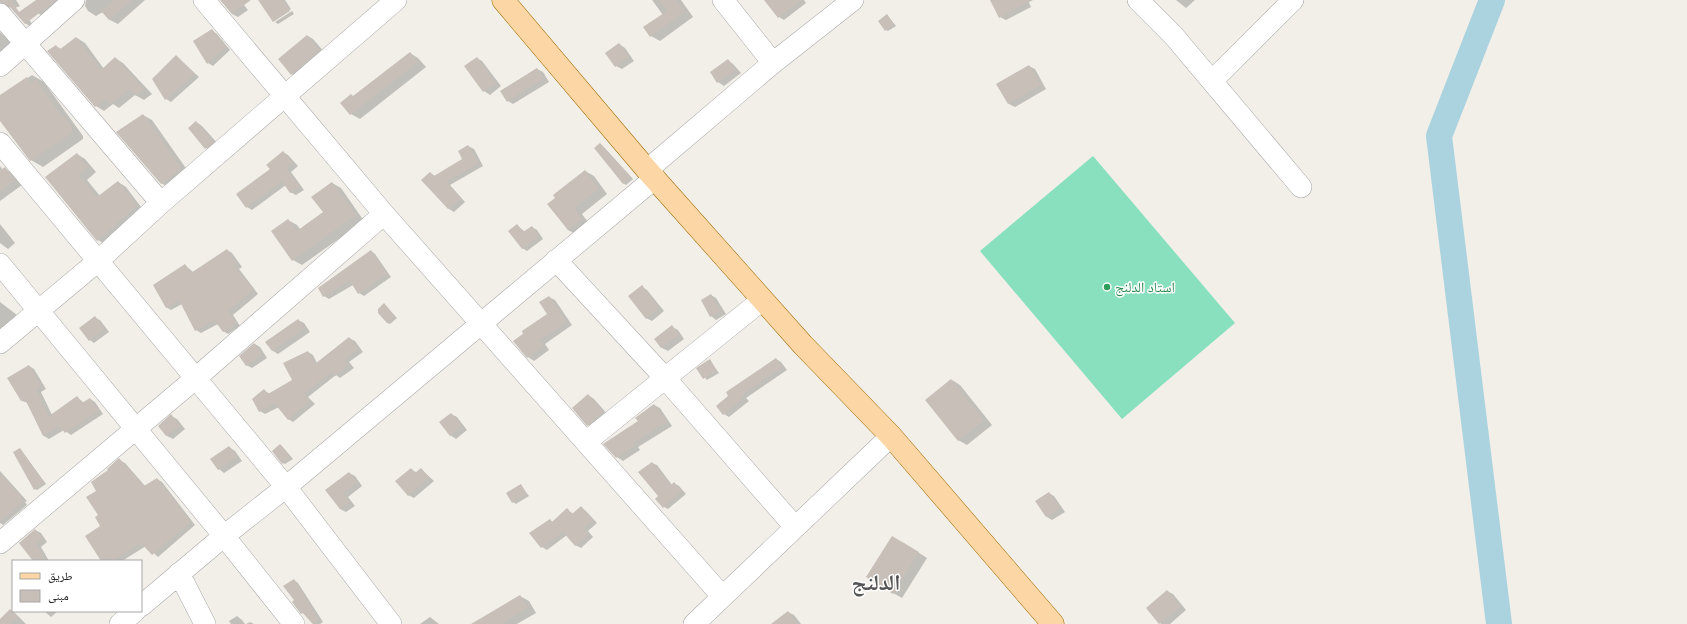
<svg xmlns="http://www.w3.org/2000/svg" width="1687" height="624" font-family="'Varela Round','Noto Naskh Arabic',sans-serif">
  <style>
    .pitch { fill: #88e0be }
    .shadow { fill: #0003 }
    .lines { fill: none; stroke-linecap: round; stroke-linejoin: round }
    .river { stroke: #aad3df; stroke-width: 26 }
    .building { fill: #c7bfb8 }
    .minor-casing { stroke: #a9a9a9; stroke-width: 22 }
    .major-casing { stroke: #a06b00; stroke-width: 23 }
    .minor { stroke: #fff; stroke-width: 21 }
    .major { stroke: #fcd6a4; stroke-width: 22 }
    .leisure-dot { fill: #2e9e5b; stroke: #fff; stroke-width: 1.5 }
    .labels { text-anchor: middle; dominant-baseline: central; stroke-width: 3; stroke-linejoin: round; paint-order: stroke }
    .leisure-label { font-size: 14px; fill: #27864d; stroke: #fff; text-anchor: start }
    .town-label { font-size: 22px; font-weight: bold; fill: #555; stroke: #fff }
  </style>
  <rect width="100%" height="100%" fill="#f2efe9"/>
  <!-- pitch -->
  <path class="pitch" d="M1093,156L1235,323L1122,419L980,251Z"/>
  <!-- shadow -->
  <path class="shadow" d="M0,0H16L20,6L15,8L6,7L0,4Z
    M38,0H58L62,7L48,19L39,14L33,4Z
    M86,0H145L118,24L110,20L103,12L96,16L88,11L85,6Z
    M221,0H240L248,10L238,17L232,14Z
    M259,0H285L291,9L274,20V22Z
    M652,0H681L693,17L660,41L651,36L663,15Z
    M768,0H804L806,3L784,20L779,17L767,1Z
    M991,0H1028L1031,7L1006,20L1000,17Z
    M1176,0H1195L1186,8Z
    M292,11L294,14L278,24L275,22Z
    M887,15L896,26L888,31L886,30Z
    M28,18L35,28L34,29L25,23Z
    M212,31L217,34L230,50L213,66L208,63Z
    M0,32L13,43L0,61Z
    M308,36L313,39L325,53L297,77L292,74Z
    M77,38L85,43L104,69L115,58L123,63L152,94L144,100L135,95L119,108L113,104L104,111L96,106L56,46L61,49Z
    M619,44L625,48L634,61L622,69L616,66Z
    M410,53L418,58L426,67L360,119L351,114L354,97Z
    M176,56L199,77L171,102L166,99Z
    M477,58L482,61L501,86L490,95L484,91L465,66Z
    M728,60L733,64L741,73L724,86L718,82L711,72Z
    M1029,66L1035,69L1046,89L1015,107L1009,104L997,84Z
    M537,69L543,72L549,82L513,104L508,101Z
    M32,75L44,82L83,136V139L43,167L31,160L0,119V97Z
    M143,115L152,120L190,174L170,188L161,183Z
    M196,122L202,126L219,145L212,151L206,148Z
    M601,144L633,179L626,185L623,183Z
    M468,146L474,149L483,166L450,185L465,202L454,212L449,209L422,180L430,173L435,176L464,159Z
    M283,152L288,155L298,166L291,172L304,190L296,195L290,192L286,185L252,210L247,207Z
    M77,154L85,159L96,172L87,180L100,196L118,182L126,187L144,211L106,245L98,240L47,177Z
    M0,166L3,170L5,169L12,173L22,185L0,201Z
    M585,171L594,176L607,194L582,214L590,225L577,235L568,230L549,204Z
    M332,183L341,188L364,221L302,265L293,260L288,220L297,225L300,229L324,212Z
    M0,224L15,243L8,249L0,243Z
    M517,225L525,232L532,227L537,230L543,239L527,251L522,248Z
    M227,250L232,253L242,267L239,269L258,294L233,315L240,326L228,334L223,331L218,324L201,333L196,330L182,304L171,310L166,307L185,265L193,272Z
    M371,251L375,254L391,277L364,296L359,293L353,285L329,299L324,296Z
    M642,287L647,290L664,311L652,321L646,318Z
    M711,295L716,298L726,314L716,320L711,316Z
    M549,297L555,300L572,325L545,344L549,350L534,361L528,357L514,341L549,314Z
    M0,302L17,315L0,335Z
    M384,304L397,318L390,324L387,323Z
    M95,318L100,320L109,332L94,343L90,340Z
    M298,320L304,323L310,332L278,354L273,351L266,342Z
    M672,327L678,330L684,339L668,351L662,348L655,339Z
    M349,338L355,341L363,352L349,362L354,368L340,378L336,375L308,397L315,404L293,422L288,419L279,407L265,414L260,411L264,390L270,394L293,380L308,352L313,355L317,363Z
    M255,344L260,347L267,358L252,368L246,365Z
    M776,359L781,362L787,370L746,398L749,401L729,417L724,414Z
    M710,361L719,373L707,380L698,369Z
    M29,366L34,369L46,389L41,392L52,415L77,397L84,403L90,399L95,402L103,414L71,435L64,430L49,439L44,436L28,403L22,401L8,378Z
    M952,380L960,385L992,425L967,445L958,440Z
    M588,395L594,399L609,416L594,428L588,425Z
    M654,405L660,408L672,426L638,447L640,450L623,461L617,457L639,422Z
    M451,414L457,417L467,430L456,439L450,435Z
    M171,416L177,419L185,429L173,439L167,436L159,426Z
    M281,445L293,459L285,464L283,463Z
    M229,447L235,451L242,461L224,473L219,469Z
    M20,449L46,484L37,490L35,489Z
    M119,460L125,463L146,487L157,479L162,482L195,525L158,557L146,546L122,561H101L150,518L99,516L98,491L110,470Z
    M652,463L657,465L672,485L675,484L679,486L686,494L668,509L664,507L659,497Z
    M411,469L417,473L421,469L434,481L414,498L408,495Z
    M0,471L27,501L25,502L27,505L3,525L0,523Z
    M349,473L355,476L362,486L348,497L355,506L346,512L340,509L326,490Z
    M521,486L529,496L516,504L513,502Z
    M1049,493L1054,496L1065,512L1052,520L1047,517L1036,501Z
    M581,508L586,511L597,523L588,531L593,537L581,548L575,545L567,535L547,550L542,547L550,520L553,522L567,510L574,514Z
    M35,530L41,533L47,542L41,547L49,561H34Z
    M902,542L927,558L902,598L893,593Z
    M294,580L298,583L323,622L320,624H313L293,602L295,601Z
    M1167,591L1173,594L1186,610L1170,624H1161L1147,608Z
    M520,596L529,601L536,613L517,624H485Z
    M11,610L15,613L26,624H0V620Z
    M44,611H58L51,617Z
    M788,612L794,615L801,624H773Z
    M237,616L242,620L245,624H231L229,621Z
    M430,617L439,624H420Z
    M250,622L254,624H246Z"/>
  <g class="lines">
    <!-- river -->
    <path class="river" d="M1492,0L1439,136L1499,624"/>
  </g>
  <!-- building -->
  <path class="building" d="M0,0H11L19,12L36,0H56L25,24L9,6L0,2Z
    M114,0H132L109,20L101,11Z
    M220,0H251L232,14Z
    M258,0H283L290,11L273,22Z
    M659,0H676L685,12L650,37L643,27L667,11Z
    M764,0H802L778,18Z
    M990,0H1033L999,18Z
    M887,14L894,24L885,31L878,21Z
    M212,29L226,47L207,64L193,41Z
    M307,35L320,50L291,75L278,59Z
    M76,37L101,70L115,57L144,89L136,96L129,89L111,104L106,99L95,107L47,51L56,45L59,50Z
    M619,43L629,57L615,67L605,53Z
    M410,52L418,62L350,115L340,103L351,94L353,96Z
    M176,55L195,74L165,100L152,79Z
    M477,57L496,83L483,92L464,66Z
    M728,59L736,70L717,83L710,72Z
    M1029,65L1041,85L1008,104L996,84Z
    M537,68L544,78L507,102L500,91Z
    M27,77L31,83L36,79L62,117L64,116L72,128V133L30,161L0,121V95Z
    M143,114L182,169L161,184L116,132Z
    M196,121L214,142L205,149L188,128Z
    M600,143L631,177L623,184L594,148Z
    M468,145L479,163L446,182L461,198L448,209L421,180L430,172L434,176L462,159L458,151Z
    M283,151L293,163L286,168L299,186L290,193L282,181L246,208L236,194L270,169L266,165Z
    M77,153L88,167L79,175L97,197L118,181L137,206L97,241L45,177Z
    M5,167L15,180L0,192V171Z
    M585,170L599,189L574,208L582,219L568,230L547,204L555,198L553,195Z
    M332,182L356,215L292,261L271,231L288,219L297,231L323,212L311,197Z
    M517,224L523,232L532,226L539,236L522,249L508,231Z
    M227,249L237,264L234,266L254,290L228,311L236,323L223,332L214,320L195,331L179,300L166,308L153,285L185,264L191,273Z
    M371,250L387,274L358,294L350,281L323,297L318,288Z
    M642,285L659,308L646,319L628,296Z
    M711,294L721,311L710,317L701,300Z
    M549,296L567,322L539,340L544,346L527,358L513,341L523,334L522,331L547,314L539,302Z
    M384,303L395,316L387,323L378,313V309Z
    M95,316L105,329L89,341L79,328Z
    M298,319L305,328L272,351L265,342Z
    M672,325L679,335L661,348L654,339Z
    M349,337L358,349L345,359L349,364L335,376L332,372L304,394L310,401L288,420L275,404L259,412L252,399L264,389L268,394L292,380L283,363L308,351L315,364Z
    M254,343L262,355L246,366L239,356Z
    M776,358L782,367L742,395L744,397L723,415L716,406L728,396L726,392Z
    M710,359L717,371L703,379L696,368Z
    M29,365L41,386L36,389L49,416L77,396L82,403L90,398L98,411L65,433L59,426L43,436L25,399L21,401L7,378Z
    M951,379L984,420L958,441L925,400Z
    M588,394L604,412L587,426L572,408Z
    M654,404L667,422L633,443L635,446L616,458L603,444L638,421L635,418Z
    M451,413L462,426L450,436L439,422Z
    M171,414L180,426L166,436L158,426Z
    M280,444L291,457L282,464L272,451Z
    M229,446L237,457L218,470L210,459Z
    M20,448L44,482L34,490L13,452Z
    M119,458L144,486L157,478L191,522L152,555L141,543L112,561H101L85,536L100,526L95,517L98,515L86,497L96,491L91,482L108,470L107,469Z
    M652,462L671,485L674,482L682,491L663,508L655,499L658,496L638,472Z
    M411,468L415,473L421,468L429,477L408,496L395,481Z
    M349,472L357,482L343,493L350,502L340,509L325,490Z
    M0,473L22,498L21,499L23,502L0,521Z
    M521,484L527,494L512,503L506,493Z
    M1049,492L1060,508L1046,517L1035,501Z
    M581,506L593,520L584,528L589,534L575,546L563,532L541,548L529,533L550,519L552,522L567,508L572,514Z
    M35,529L43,539L36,544L46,561H33L19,543Z
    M892,536L919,552L893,594L866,577Z
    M294,579L319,620L313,624L303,613L301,614L292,602L294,600L283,586Z
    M1167,590L1181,606L1159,624L1146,608Z
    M520,595L528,608L501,624H471Z
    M10,609L18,617L10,624H0V619Z
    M788,611L798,624H771Z"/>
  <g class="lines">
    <!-- minor casing -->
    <g class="minor-casing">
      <path id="minor" d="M204,0L384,214L722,596
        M723,0L773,63
        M1138,0L1173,35L1301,187
        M0,14L161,203
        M0,66L74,0
        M1212,81L1293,0
        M0,143L286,487L391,624
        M647,170L773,63L853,0
        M556,260L665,378L795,527
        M0,264L224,536L294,624
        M0,343L98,261L161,203L396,0
        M586,442L762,300
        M0,543L196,378L384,214
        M179,573L205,624
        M141,606L224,536L286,487L655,178
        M120,624L135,611
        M694,624L891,436"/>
    </g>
    <!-- major casing -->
    <g class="major-casing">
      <path id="major" d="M503,0L647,170L803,345L891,436L1053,624"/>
    </g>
    <!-- minor -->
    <use href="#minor" class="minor"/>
    <!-- major -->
    <use href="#major" class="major"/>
  </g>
  <!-- markers -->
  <circle class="leisure-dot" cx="1107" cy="287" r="4"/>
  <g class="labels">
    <!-- leisure labels -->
    <g class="leisure-label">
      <text x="1115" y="287">استاد الدلنج</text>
    </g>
    <!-- town labels -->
    <g class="town-label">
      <text x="876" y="583">الدلنج</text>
    </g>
  </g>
  <!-- legend -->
  <rect x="12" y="560" width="130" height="52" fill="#ffffff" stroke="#a7a7a7"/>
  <rect x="20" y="573" width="20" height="6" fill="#fcd6a4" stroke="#a7a7a7"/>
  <text x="48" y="580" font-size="12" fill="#222222">طريق</text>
  <rect x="20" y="590" width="20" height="12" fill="#c7bfb8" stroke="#a7a7a7"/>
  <text x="48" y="600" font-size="12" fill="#222222">مبنى</text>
</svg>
